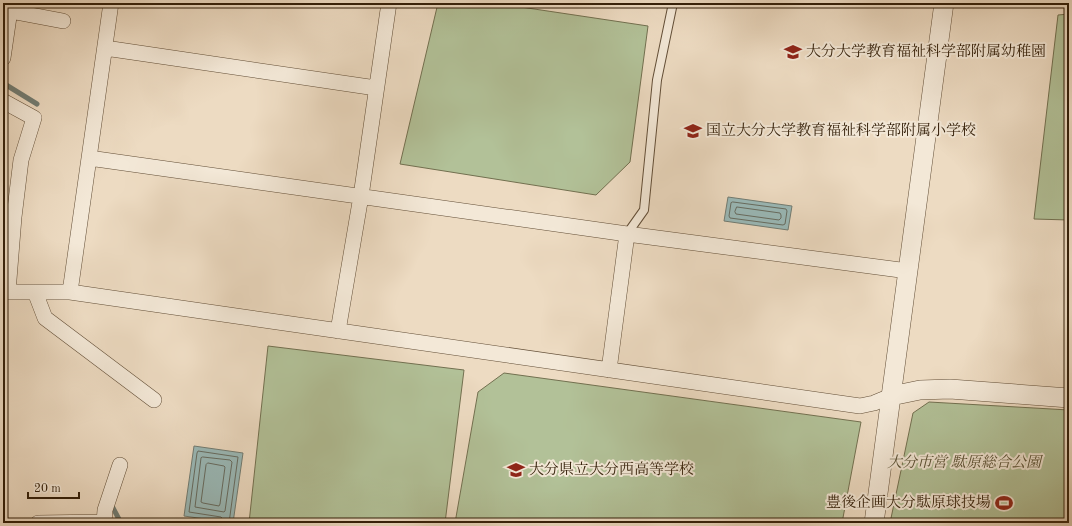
<svg xmlns="http://www.w3.org/2000/svg" width="1072" height="526" font-family="'Old Standard TT','Noto Serif JP',serif">
  <style>
    .green { fill: #b2c198; stroke: #727050 }
    .water { fill: #9abab9; stroke: #717c73 }
    .lines { fill: none; stroke-linecap: round; stroke-linejoin: round }
    .shore { stroke: #666c61; stroke-width: 1 }
    .stream { stroke: #717c73; stroke-width: 5 }
    .service-casing { stroke: #624e37; stroke-width: 10 }
    .minor-casing { stroke: #624e37; stroke-width: 16 }
    .tertiary-casing { stroke: #624e37; stroke-width: 20 }
    .service { stroke: #f3e8d7; stroke-width: 8 }
    .minor { stroke: #f3e8d7; stroke-width: 15 }
    .tertiary { stroke: #f3e8d7; stroke-width: 19 }
    .labels { text-anchor: middle; dominant-baseline: central; stroke-width: 4; stroke-linejoin: round; paint-order: stroke }
    .poi-label { font-size: 15px; fill: #331f09; stroke: #f3e8d7; text-anchor: start }
    .park-label { font-size: 15px; font-style: italic; fill: #595034; stroke: #f3e8d7 }
  </style>
  <rect width="100%" height="100%" fill="#eddbc2"/>
  <filter id="stains"><feTurbulence type="fractalNoise" baseFrequency=".005" numOctaves="4"/><feColorMatrix values="0 0 0 0 .2 0 0 0 0 .09 0 0 0 0 .02 0 0 0 .5 -.17"/></filter>
  <radialGradient id="worn" r=".72"><stop offset=".6" stop-color="#630" stop-opacity="0"/><stop offset="1" stop-color="#630" stop-opacity=".3"/></radialGradient>
  <!-- green -->
  <path class="green" d="M438,3H494L648,26L630,162L596,195L400,164Z
    M1069,14V220L1034,219L1058,15Z
    M268,346L464,370L445,523H249Z
    M504,373L861,422L842,523H455L478,392Z
    M929,402L1069,410V523H890L913,413Z"/>
  <!-- water -->
  <path class="water" d="M728,197L792,206L788,230L724,221Z
    M194,446L243,453L233,523L184,516Z"/>
  <g class="lines">
    <!-- shore -->
    <path class="shore" d="M733,202L786,209L787,211L785,224L783,225L730,218L729,216L731,203Z
      M737,207L780,213L781,215V218L779,220L736,214L735,212Z
      M203,457L230,460L232,462L225,511L224,512L195,507L201,458Z
      M208,463L224,466L225,467L220,504L219,506L203,503L201,502L206,465Z
      M225,523L224,520L221,517L189,512L197,453L198,451L238,457L229,523"/>
    <!-- stream -->
    <path class="stream" d="M3,83L37,104
      M112,506L121,523"/>
    <!-- service casing -->
    <g class="service-casing">
      <path id="service" d="M627,234L644,210L657,80L673,3"/>
    </g>
    <!-- minor casing -->
    <g class="minor-casing">
      <path id="minor" d="M10,11L63,21
        M105,48L376,88
        M3,58L11,3
        M3,101L34,118L21,160L14,217L8,292
        M89,158L627,234L908,271
        M3,292H70L860,406L874,403L891,396
        M35,292L45,318L154,400
        M70,292L111,3
        M338,331L361,196L389,3
        M609,370L627,234
        M38,523L104,522
        M104,523L105,510L120,465"/>
    </g>
    <!-- tertiary casing -->
    <g class="tertiary-casing">
      <path id="tertiary" d="M891,396L920,390L950,389L1069,398
        M874,523L944,3"/>
    </g>
    <!-- service -->
    <use href="#service" class="service"/>
    <!-- minor -->
    <use href="#minor" class="minor"/>
    <!-- tertiary -->
    <use href="#tertiary" class="tertiary"/>
  </g>
  <!-- icons -->
  <defs>
    <g id="school-bare" transform="scale(1.38)"><path d="M0-5L7-2L0 1L-7-2ZM-4 1L0 2.5L4 1V4Q0 6-4 4Z" fill="#8f2418" stroke="#f3e8d7" stroke-width="2.5" paint-order="stroke"/></g>
    <g id="stadium-bare" transform="scale(1.38)"><path d="M0-5a6.5 5 0 1 0 0 10a6.5 5 0 1 0 0-10ZM-3.5-1.8h7v3.6h-7Z" fill="#8f2418" stroke="#f3e8d7" stroke-width="2.5" paint-order="stroke"/></g>
  </defs>
  <g fill-rule="evenodd">
    <use href="#school-bare" x="793" y="52"/>
    <use href="#school-bare" x="693" y="131"/>
    <use href="#school-bare" x="516" y="470"/>
    <use href="#stadium-bare" x="1004" y="503"/>
  </g>
  <g class="labels">
    <!-- poi labels -->
    <g class="poi-label">
      <text x="806" y="52">大分大学教育福祉科学部附属幼稚園</text>
      <text x="706" y="131">国立大分大学教育福祉科学部附属小学校</text>
      <text x="529" y="470">大分県立大分西高等学校</text>
      <text x="991" y="503" text-anchor="end">豊後企画大分駄原球技場</text>
    </g>
    <!-- park labels -->
    <g class="park-label">
      <text x="964" y="463">大分市営 駄原総合公園</text>
    </g>
  </g>
  <!-- margin -->
  <rect width="1072" height="526" fill="none" stroke="#eddbc2" stroke-width="16"/>
  <rect x="4" y="4" width="1064" height="518" fill="none" stroke="#331f09" stroke-width="2"/>
  <rect x="8" y="8" width="1056" height="510" fill="none" stroke="#331f09"/>
  <!-- scale -->
  <path d="M28 492v6h51v-6" fill="none" stroke="#331f09" stroke-width="2"/>
  <text x="34" y="492" font-size="12" fill="#331f09" stroke="#f3e8d7" stroke-width="3" paint-order="stroke">20 m</text>
  <rect width="100%" height="100%" filter="url(#stains)"/>
  <rect width="100%" height="100%" fill="url(#worn)"/>
</svg>
